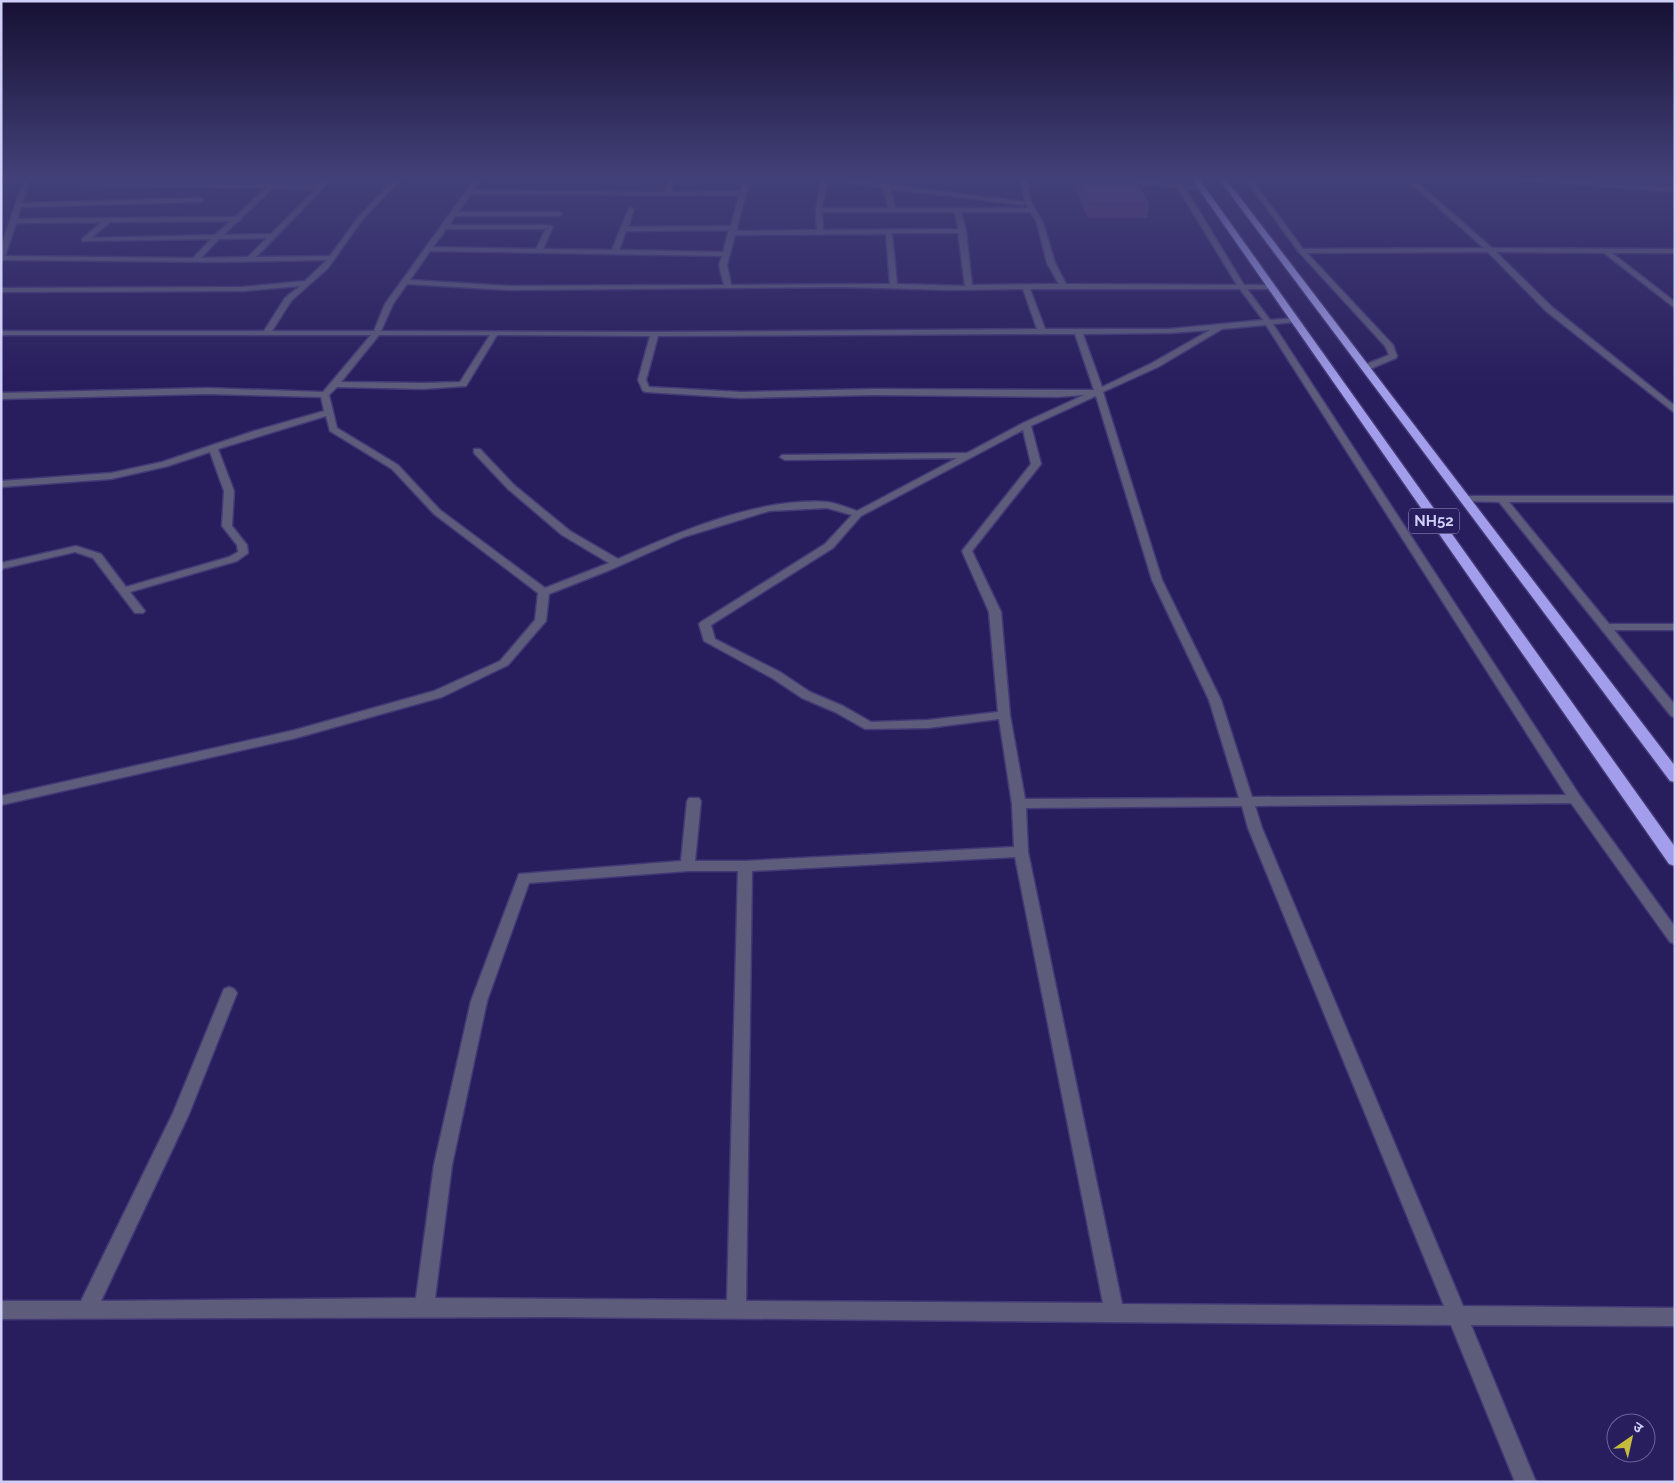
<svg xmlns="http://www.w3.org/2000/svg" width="1676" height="1483" font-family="Raleway,'Noto Sans Devanagari',sans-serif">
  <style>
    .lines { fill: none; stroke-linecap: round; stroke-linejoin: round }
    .minor-casing { stroke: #433976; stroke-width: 3 }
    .highway-casing { stroke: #433976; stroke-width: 3 }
    .minor { fill: #5d5c7b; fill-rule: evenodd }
    .highway { fill: #a29eeb; fill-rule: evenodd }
    .wall { fill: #573676 }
    .building { fill: #653f89; stroke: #472c60 }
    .labels { text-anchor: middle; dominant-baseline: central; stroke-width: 4; stroke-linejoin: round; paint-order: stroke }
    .shield { fill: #281d5d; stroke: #9d9ac9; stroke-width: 1 }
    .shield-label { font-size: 15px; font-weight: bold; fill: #cfcff7 }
  </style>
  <rect width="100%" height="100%" fill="#281d5d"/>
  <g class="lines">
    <!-- minor casing -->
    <g class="minor-casing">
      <path id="minor" d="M24,179H30L22,203L200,198L203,200L200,202L21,207L17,219L235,217L266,188L82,186L84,183L319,185L325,179H332L256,257L330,256L358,218L394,179H401L362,220L328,268L291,301L272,331H374L385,304L475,179H481L473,190L640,192H665L669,179H675L671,192L741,191L744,179H750L737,227L738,228L736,231L817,230L816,210L821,179H844L1025,202L1020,179H1026L1030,200L1043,223L1055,263L1066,284L1237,285L1178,188L1095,179H1124L1176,184L1173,179H1179L1182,185L1203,187L1201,190L1185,188L1244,285H1270L1274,287L1270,289H1247L1270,320L1295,318L1299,320L1295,322L1273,324L1580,796L1675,927V944L1670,942L1571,803L1255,806L1262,828L1463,1306L1675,1308V1326L1471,1325L1536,1482H1515L1451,1325L552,1317L1,1319V1301H81L173,1113L224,989L229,987L234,989L237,993L189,1114L101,1301L416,1298L434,1165L471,1001L519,874L681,861L687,801L689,798H699L701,801L695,861H745L1014,847L1012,804L999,719L928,728L865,729L835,712L802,698L772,678L704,641L699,624L701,622L825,544L852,515L827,508L769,511L684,537L610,570L549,594L546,621L508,665L442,697L296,738L1,805V796L295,730L434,691L500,661L535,620L538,593L434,514L392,469L330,431L326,416L218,449L234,491L232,526L247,545L248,553L237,561L130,592L145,611L143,613H135L93,558L75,552L1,569V563L76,546L101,554L126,587L229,557L238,552L237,545L222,526L224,491L210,452L168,466L111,479L1,487V481L111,473L162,462L254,431L324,411L321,397L207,394L1,399V393L207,388L323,392L371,335H1V331H264L285,298L300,286L243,291L1,292V288L243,287L305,281L327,260L223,262L1,260V247ZM827,181L883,188L888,208H822ZM273,188L316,189L271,234L223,235L238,221L241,220V218ZM890,189L1023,205L1026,203L1028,208H895ZM471,194L739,195L731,226L628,227L634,209L629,208L612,250L543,249L553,227L550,225H449L455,216H559L562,214L559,212H458ZM822,212H955L958,229L823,230ZM961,212H1031L1037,223L1047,263L1059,284L972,285L966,231ZM231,221L215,235L91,238L110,222ZM102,222L82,239V241L211,239L193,258L5,256L16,223ZM446,229H546L536,249L433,247ZM729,230L723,252L619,250L626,231ZM892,233H958L965,286L897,284ZM886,234L890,284L731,285L727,265L735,235ZM267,238L248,257L201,258L219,239ZM430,251L722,256L719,265L724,285L509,286L410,280ZM407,284L509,290L844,287L950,290L1023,289L1037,329L655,332L381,331L393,304ZM1030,289H1240L1263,320L1169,329H1045ZM1266,325L1566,795L1252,797L1221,700L1162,580L1103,392L1158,367L1222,329ZM1210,330L1152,363L1102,387L1083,334L1169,333ZM1039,334H1075L1094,390L875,389L741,392L649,387L646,380L658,336ZM379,335H490L460,382L423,383L341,382ZM497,335L650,336L638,380L643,391L646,392L741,398L875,395L1057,397L1084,395L1023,423L967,453L782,455L780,457L785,460L957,458L857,511C848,508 837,503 827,502C759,497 679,532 618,559L570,531L514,485L480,449H474V453L508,489L562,535L609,563L545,588L440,510L398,465L337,428L329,395L337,387L423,389L466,386ZM1096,396L1152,580L1209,700L1239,798L1025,799L1010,715L1001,612L972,551L1041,464L1031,426ZM1023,430L1031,464L962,551L989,612L998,712L928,720L871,722L843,706L810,692L780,672L715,639L711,625L833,548L861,516ZM1242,806L1248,828L1444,1306L1122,1304L1028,852L1026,808ZM1015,857L1103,1303L746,1301L752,871ZM688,871H738L727,1300L435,1298L452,1165L487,1001L529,883Z
        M1245,179H1251L1303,249L1484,248L1406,179H1413L1492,248L1675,249V253H1612L1675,302V308L1604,253L1496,252L1552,307L1675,406V413L1546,311L1488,252L1307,253L1393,345L1397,356L1396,358L1370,369H1364V365L1389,355L1385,346L1299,252Z
        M1500,179H1538L1675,188V192Z
        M1464,496H1675V502H1509L1609,624H1675V630H1614L1675,705V717L1671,716L1499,502L1461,501L1459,499Z"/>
    </g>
    <!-- highway casing -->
    <g class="highway-casing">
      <path id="highway" d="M1192,179H1199L1675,847V866L1669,864Z
        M1219,179H1226L1675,766V782L1670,781Z"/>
    </g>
    <!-- minor -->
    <use href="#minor" class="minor"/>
    <!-- highway -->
    <use href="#highway" class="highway"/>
  </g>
  <!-- wall -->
  <path class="wall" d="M1076,179H1136L1149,204L1147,218H1088L1075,188Z"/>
  <!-- building -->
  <path class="building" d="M1079,179H1136L1149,204L1090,203Z"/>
  <!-- sky -->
  <linearGradient id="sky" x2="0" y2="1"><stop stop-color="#161033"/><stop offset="0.46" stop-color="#424078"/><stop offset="1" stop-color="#424078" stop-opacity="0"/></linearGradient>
  <rect width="1676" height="387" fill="url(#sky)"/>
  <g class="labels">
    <!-- shield labels -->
    <rect class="shield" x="1409" y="508.5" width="50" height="25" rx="4"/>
    <g class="shield-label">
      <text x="1434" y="521">NH52</text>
    </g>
  </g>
  <!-- border -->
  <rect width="1676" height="1483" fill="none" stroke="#cfcff7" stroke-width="5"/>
  <!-- north arrow -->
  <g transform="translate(1631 1438) rotate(34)"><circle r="24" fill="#281d5d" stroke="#6b649b"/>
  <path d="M0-4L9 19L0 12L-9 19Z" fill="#c5bc3d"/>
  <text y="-8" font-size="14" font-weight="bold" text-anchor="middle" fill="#cfcff7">उ</text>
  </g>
</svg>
